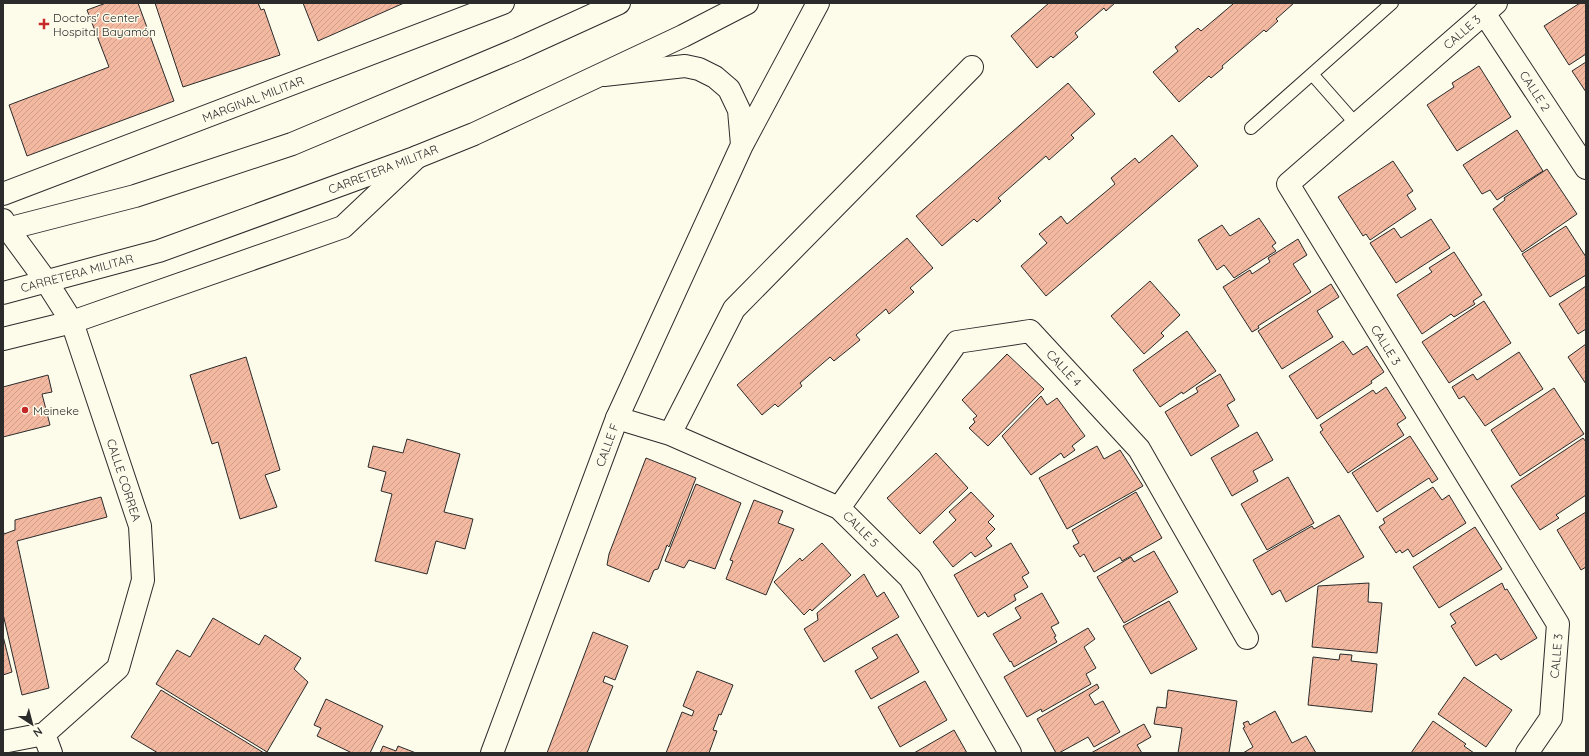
<svg xmlns="http://www.w3.org/2000/svg" width="1589" height="756" font-family="Quicksand,sans-serif">
  <style>
    .building { fill: url(#building-hatch); stroke: #2b2b2b }
    .lines { fill: none; stroke-linecap: round; stroke-linejoin: round }
    .lane-casing { stroke: #2b2b2b; stroke-width: 14 }
    .street-casing { stroke: #2b2b2b; stroke-width: 24 }
    .secondary-casing { stroke: #2b2b2b; stroke-width: 24 }
    .primary-casing { stroke: #2b2b2b; stroke-width: 24 }
    .lane { stroke: #fdfbea; stroke-width: 12 }
    .street { stroke: #fdfbea; stroke-width: 22 }
    .secondary { stroke: #fdfbea; stroke-width: 22 }
    .primary { stroke: #fdfbea; stroke-width: 22 }
    .poi-dot { fill: #c62828; stroke: #fdfbea; stroke-width: 1.5 }
    .labels { text-anchor: middle; dominant-baseline: central; stroke-width: 3; stroke-linejoin: round; paint-order: stroke }
    .poi-label { font-size: 12px; fill: #2b2b2b; stroke: #fdfbea; text-anchor: start }
    .street-label { font-size: 12px; fill: #2b2b2b; stroke: #fdfbea }
  </style>
  <defs>
    <pattern id="building-hatch" width="6" height="6" patternUnits="userSpaceOnUse"><rect width="6" height="6" fill="#f2b8a0"/><path d="M-1 1l2-2M0 6l6-6M5 7l2-2" fill="none" stroke="#d09e8a"/></pattern>
  </defs>
  <rect width="100%" height="100%" fill="#fdfbea"/>
  <!-- building -->
  <path class="building" d="M106,3H138L174,101L27,156L9,105L109,67L87,10Z
    M155,3H258L261,10L264,9L280,55L183,87Z
    M303,3H404L318,41Z
    M1049,3H1115L1106,11L1104,8L1075,33L1078,37L1053,58L1051,56L1037,68L1011,36Z
    M1231,3H1294L1276,19L1278,21L1266,32L1264,30L1222,66L1223,68L1211,78L1209,76L1179,102L1153,72L1178,51L1175,47L1198,28L1201,31L1233,4Z
    M1580,3H1586V54L1569,65L1544,26Z
    M1586,62V92L1572,71Z
    M1479,66L1511,117L1457,151L1427,105L1454,87L1452,83Z
    M1068,83L1095,114L1071,135L1074,138L1049,160L1046,156L998,198L1001,201L977,222L974,219L942,246L916,216Z
    M1517,130L1543,171L1497,200L1490,190L1482,194L1463,165Z
    M1172,135L1198,166L1046,296L1021,266L1047,243L1039,234L1061,216L1067,224L1115,184L1111,178L1135,158L1139,163Z
    M1393,161L1413,191L1407,195L1416,209L1370,240L1366,234L1363,236L1338,197Z
    M1547,169L1577,214L1522,252L1493,209L1505,200L1504,198Z
    M1259,218L1276,243L1272,246L1276,251L1234,278L1224,265L1217,270L1198,240L1222,225L1230,236Z
    M1431,219L1450,248L1396,283L1370,243L1394,228L1401,238Z
    M1566,226L1586,257V275L1550,297L1522,254Z
    M907,238L933,268L910,288L914,292L889,314L886,309L856,335L860,340L834,361L830,357L800,383L802,386L778,407L775,404L762,415L737,385Z
    M1298,239L1307,255L1293,264L1311,292L1258,326L1259,328L1252,332L1223,287L1250,270L1252,274L1270,262L1268,258Z
    M1454,252L1482,295L1473,301L1475,304L1454,317L1451,314L1422,334L1397,295L1432,272L1429,268Z
    M1150,281L1180,315L1161,333L1164,336L1144,354L1111,316Z
    M1331,284L1339,297L1317,311L1333,337L1282,369L1258,331Z
    M1586,286V329L1578,334L1559,304Z
    M1484,301L1511,343L1449,383L1422,342Z
    M1187,331L1216,371L1183,394L1182,392L1160,407L1133,370Z
    M1343,341L1353,355L1367,346L1384,372L1371,381L1372,383L1317,419L1289,376Z
    M1586,344V384L1568,357Z
    M1519,352L1543,389L1485,426L1464,396L1459,399L1452,387L1473,374L1477,380Z
    M1007,354L1044,389L988,446L969,428L975,422L973,419L977,416L962,400Z
    M246,357L280,470L265,475L277,507L240,519L218,442L212,444L190,375Z
    M1220,374L1235,400L1227,405L1239,426L1191,456L1165,412L1198,392L1196,388Z
    M48,375L52,392L42,394L50,425L3,437V387Z
    M1386,387L1406,418L1397,424L1404,435L1348,473L1320,432L1323,430L1320,425L1373,390L1376,394Z
    M1554,388L1584,434L1520,476L1491,430Z
    M1041,396L1047,405L1057,398L1085,436L1072,446L1075,450L1064,458L1061,453L1031,475L1002,436Z
    M1257,432L1273,460L1253,471L1258,481L1232,496L1211,458Z
    M1410,436L1438,479L1432,483L1429,478L1377,512L1352,473Z
    M1583,438L1586,442V495L1556,515L1559,518L1540,530L1511,486Z
    M407,439L460,454L444,512L473,519L465,549L436,541L427,574L375,561L392,494L381,491L386,472L368,467L373,446L403,453Z
    M1097,446L1104,459L1120,450L1143,486L1067,529L1039,478Z
    M936,453L968,488L920,534L887,498Z
    M646,458L696,478L669,547L667,545L658,569L654,570L649,582L607,565L609,554Z
    M1288,477L1314,523L1267,550L1241,504Z
    M696,484L741,503L715,569L689,560L684,568L665,561Z
    M1433,487L1442,500L1449,495L1466,523L1413,557L1408,549L1402,553L1400,550L1396,553L1379,527L1385,523L1383,519Z
    M971,492L994,516L988,522L995,529L986,538L992,546L975,557L971,552L953,567L933,542L956,520L949,512Z
    M1136,492L1162,538L1122,561L1120,557L1094,572L1084,554L1080,557L1073,546L1079,543L1072,530Z
    M101,497L107,517L17,541L49,688L22,695L3,614V529L4,534L15,530V520Z
    M754,500L783,511L778,523L794,529L766,595L726,579L733,561L730,560Z
    M1586,512V567L1581,570L1557,530Z
    M1339,515L1364,557L1286,602L1280,590L1272,595L1253,560L1312,526L1314,529Z
    M1475,527L1502,569L1439,608L1413,567Z
    M822,543L851,575L812,611L810,609L804,615L774,582L800,558L802,561Z
    M1011,543L1029,573L1022,577L1028,587L1014,595L1016,600L988,617L985,612L978,617L954,575Z
    M1154,551L1178,592L1124,623L1097,577L1131,557L1134,562Z
    M864,574L877,597L884,592L899,617L824,662L804,629L818,620L817,613Z
    M1369,583L1368,602L1382,603L1377,653L1312,647L1318,586Z
    M1502,583L1505,590L1507,589L1537,638L1501,660L1496,654L1476,666L1451,626L1456,623L1450,614Z
    M1042,593L1059,623L1051,627L1056,636L1054,637L1057,642L1014,667L1011,661L1010,662L993,634L1021,618L1015,608Z
    M1169,601L1197,649L1151,674L1123,626Z
    M213,618L259,645L265,635L301,658L294,669L308,682L267,752L156,684L177,650L190,657Z
    M1088,628L1095,639L1084,647L1096,668L1086,674L1091,684L1042,712L1041,709L1027,717L1004,677Z
    M593,632L628,646L615,680L605,676L603,682L613,686L587,753H547Z
    M897,634L919,672L871,699L855,671L878,658L872,648Z
    M3,636L12,672L3,675Z
    M1340,654L1352,655L1351,661L1377,664L1372,712L1308,705L1313,657L1339,660Z
    M697,671L733,685L721,715L719,714L713,730L717,731L709,753H666L682,712L692,716L694,711L683,706Z
    M1464,677L1512,710L1486,747L1438,714Z
    M925,681L947,720L900,747L878,707Z
    M1097,684L1099,688L1089,695L1095,705L1103,701L1120,732L1094,747L1088,737L1059,753H1056L1037,719Z
    M161,690L264,753H158L131,737Z
    M1168,690L1237,701L1229,753H1178L1182,728L1154,724L1157,707L1166,708Z
    M326,699L383,726L370,753H352L317,736L321,728L314,725Z
    M1275,711L1292,743L1306,736L1316,753H1243L1253,747L1243,728L1245,727L1243,723L1248,721L1250,725Z
    M1433,721L1466,744L1464,746L1474,753H1411Z
    M1144,724L1151,737L1137,745L1142,753H1091Z
    M954,730L967,753H914Z
    M383,746L396,751L398,746L416,753H380Z"/>
  <g class="lines">
    <!-- lane casing -->
    <g class="lane-casing">
      <path id="lane" d="M1312,74L1392,3
        M1251,128L1312,74L1356,124"/>
    </g>
    <!-- street casing -->
    <g class="street-casing">
      <path id="street" d="M1496,3L1288,184L1558,624L1551,718L1527,753
        M1484,13L1586,168
        M3,194L503,3
        M3,339L72,322L343,227L417,157
        M617,418L670,434L839,508L910,578L1010,753
        M670,434L734,309L972,67
        M839,508L957,342L1030,331L1139,449L1247,638
        M44,734L51,753
        M3,742L44,734L118,668L143,580L140,526L72,322L46,281"/>
    </g>
    <!-- secondary casing -->
    <g class="secondary-casing">
      <path id="secondary" d="M604,75L685,66L699,69L715,77L729,89L739,110L742,145
        M3,220L8,229L46,281
        M492,753L617,418L742,145L818,3"/>
    </g>
    <!-- primary casing -->
    <g class="primary-casing">
      <path id="primary" d="M3,230L135,196L292,144L518,49L619,3
        M3,293L159,251L417,157L474,134L551,98L683,36L747,3"/>
    </g>
    <!-- lane -->
    <use href="#lane" class="lane"/>
    <!-- street -->
    <use href="#street" class="street"/>
    <!-- secondary -->
    <use href="#secondary" class="secondary"/>
    <!-- primary -->
    <use href="#primary" class="primary"/>
  </g>
  <!-- markers -->
  <g class="poi-dot">
    <path d="M42 18h4v4h4v4h-4v4h-4v-4h-4v-4h4z"/>
    <circle cx="25" cy="410" r="4"/>
  </g>
  <g class="labels">
    <!-- poi labels -->
    <g class="poi-label">
      <text x="53" y="17">Doctors' Center<tspan x="53" dy="14">Hospital Bayamón</tspan></text>
      <text x="33" y="410">Meineke</text>
    </g>
    <!-- street labels -->
    <g class="street-label">
      <text transform="translate(1462 32) rotate(-41)">CALLE 3</text>
      <text transform="translate(1535 91) rotate(57)">CALLE 2</text>
      <text transform="translate(253 99) rotate(-21)">MARGINAL MILITAR</text>
      <text transform="translate(383 169) rotate(-21)">CARRETERA MILITAR</text>
      <text transform="translate(77 273) rotate(-15)">CARRETERA MILITAR</text>
      <text transform="translate(1386 345) rotate(58)">CALLE 3</text>
      <text transform="translate(1064 368) rotate(47)">CALLE 4</text>
      <text transform="translate(607 445) rotate(-70)">CALLE F</text>
      <text transform="translate(124 480) rotate(72)">CALLE CORREA</text>
      <text transform="translate(861 529) rotate(45)">CALLE 5</text>
      <text transform="translate(1556 656) rotate(-85)">CALLE 3</text>
    </g>
  </g>
  <!-- border -->
  <rect width="1589" height="756" fill="none" stroke="#2b2b2b" stroke-width="8"/>
  <!-- north arrow -->
  <g transform="translate(32 724) rotate(144)" stroke="#fdfbea" stroke-width="3" paint-order="stroke">
  <path d="M0-3L7 15L0 10L-7 15Z" fill="#2b2b2b"/>
  <text y="-6" font-size="11" font-weight="bold" text-anchor="middle" fill="#2b2b2b">N</text>
  </g>
</svg>
